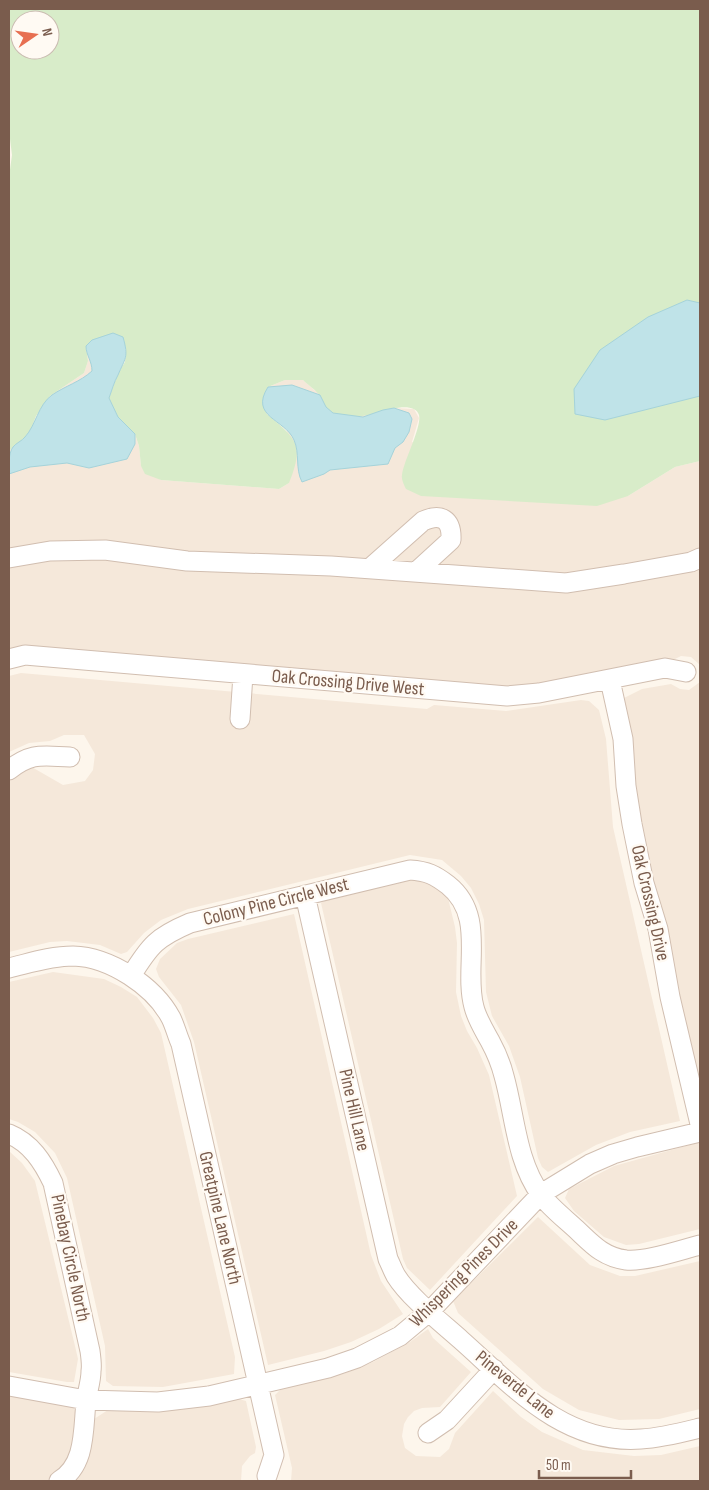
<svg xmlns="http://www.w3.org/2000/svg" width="709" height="1490" font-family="'Sofia Sans Condensed',sans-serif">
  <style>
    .residential { fill: #f5e8da }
    .green { fill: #d8ecc9; fill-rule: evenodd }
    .water { fill: #bfe3e8; stroke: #a5d3da }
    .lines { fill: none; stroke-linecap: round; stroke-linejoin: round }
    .minor-casing { stroke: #d1beb0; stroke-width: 21 }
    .minor { stroke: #fff; stroke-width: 19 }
    .labels { text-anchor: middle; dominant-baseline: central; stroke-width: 4.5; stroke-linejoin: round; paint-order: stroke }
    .street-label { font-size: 19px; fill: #7a5c4d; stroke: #fffaf3 }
  </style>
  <rect width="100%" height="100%" fill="#fdf6ec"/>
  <!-- residential -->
  <path class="residential" d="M86,346L135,434L139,446L141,466L161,480L279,489L289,483L287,430L266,413L268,387L285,380H303L320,395L394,408L414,409L419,418L412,442L628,496L675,467L700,461V665L691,657L681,656L675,659L540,686L503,689L9,650V451L24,438L50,396L84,373L88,361Z
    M21,673L427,709L434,705L506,711L581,700L589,701L599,710L606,739L613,827L680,1121L630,1132L596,1145L548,1172L542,1167L538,1158L520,1077L509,1046L492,1016L486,992L484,920L479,904L471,888L461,876L442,860L410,855L188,909L161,920L144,933L127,952L121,954L100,945L67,941L50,942L9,952V780L30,766L63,785L85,781L93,770L95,754L84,735H64L50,741L29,743L9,752V676Z
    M700,682V1084L675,992L638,819L622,699L642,689L671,684L680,689L689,690Z
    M413,878L436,884L447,894L455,927L457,943L456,992L461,1016L467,1031L477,1048L489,1075L517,1196L430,1290L407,1268L403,1259L321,903L329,898Z
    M294,914L371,1255L381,1281L403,1314L379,1329L351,1342L324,1351L268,1365L194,1042L181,1005L159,977L156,969L160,959L177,943L188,939Z
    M53,972L104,979L121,987L137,997L153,1018L161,1033L235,1357L234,1374L163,1387L113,1386L106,1381L105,1346L67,1178L55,1153L35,1132L18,1122L9,1119V982Z
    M700,1142V1229L639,1244L626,1245L604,1237L574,1211L565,1198L569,1189L614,1166Z
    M9,1151L22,1163L35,1181L75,1346L78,1359L74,1382H67L9,1372Z
    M538,1217L590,1265L620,1276H635L700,1261V1409L659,1419L619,1420L579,1410L543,1389L458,1313L453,1301Z
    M428,1329L433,1338L471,1372L440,1407L422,1408L414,1411L408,1417L404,1424L402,1436L405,1448L416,1456L440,1457L449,1449L455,1433L493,1391L521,1417L542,1432L583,1450L634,1456L661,1455L700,1446V1481H291L292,1468L275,1395L281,1389L343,1374L373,1362L410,1342Z
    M9,1393L66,1404L74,1408L77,1416L72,1456L51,1479L44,1481H9Z
    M239,1399L246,1401L256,1447L255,1453L250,1456L242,1466L241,1481H69L89,1451L94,1419L108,1410H179Z"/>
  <!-- green -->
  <path class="green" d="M9,9H700V461L675,467L628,496L597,506L421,496L406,489C404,485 401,479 402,475C404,460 422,427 419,415C413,397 372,416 361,416C349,417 333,417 325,406C323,403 322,399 320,396C316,390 308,385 303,380H285L268,387L266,413C296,439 305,443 289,483L279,489L161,480L145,474L141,466L139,446L135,434L118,417L109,398L118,373L125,362L126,347L86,346L88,361L84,373L50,396L36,416L31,429L24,438L9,451V177L12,155L9,131ZM20,20H50V50H20Z"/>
  <!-- water -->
  <path class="water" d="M687,300L700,303V396L605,420L575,414L574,389L600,350L648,317Z
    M113,333L123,337C129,358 125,358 118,375C114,382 112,390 109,398L118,417L135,434V444L127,459L89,468L67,463L30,467L9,474C9,466 8,454 13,447C16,443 22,441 25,437C36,425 38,405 52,395C65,386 80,382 92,371C92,361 86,355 86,346L92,340Z
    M292,385L320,395L326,407L333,413L363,417L383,410L394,408L409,413L412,419L409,432L403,442L395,448L388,464L330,470L324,474L302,482C295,469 300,453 294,440C285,419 249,417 268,387Z"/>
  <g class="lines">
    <!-- minor casing -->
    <g class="minor-casing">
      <path id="minor" d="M9,558L50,551L105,550L187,561L331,566L566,583L624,574L691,562L700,558
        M369,569L423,521C441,513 452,519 451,540L416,572
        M9,659L25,655L507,696L539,693L665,668L686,672
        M610,680L623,739L626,786L632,824L644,883L658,929L670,997L700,1124
        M240,719L243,675
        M9,770C32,752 42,756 70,757
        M305,895L388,1259C391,1265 393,1271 396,1276C409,1297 442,1323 461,1340C513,1386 564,1445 641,1439C661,1438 680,1433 700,1428
        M9,968C30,963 51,956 73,956C110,957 154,986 171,1018C175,1026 177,1035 181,1044L274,1455L267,1476
        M131,976C150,945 157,937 190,923L410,870C427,871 435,875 448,885C487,916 463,967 474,1007C477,1019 484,1030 490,1041C496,1052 501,1064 504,1076C515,1115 516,1161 541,1195C550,1207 564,1218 576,1229C592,1244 603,1257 626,1260C646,1262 680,1250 700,1245
        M9,1134C31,1143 43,1162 53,1183L90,1351C91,1358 92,1365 91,1371C91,1382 87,1392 86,1402C83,1430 86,1465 59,1481
        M9,1386L86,1400L158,1402L209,1396L328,1368L357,1358L400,1336L430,1311L541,1194L590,1164L613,1154L637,1147L700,1132
        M428,1433L447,1420L494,1369"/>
    </g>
    <!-- minor -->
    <use href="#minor" class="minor"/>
  </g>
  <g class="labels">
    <!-- street labels -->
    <g class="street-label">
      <text transform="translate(348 683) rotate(5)">Oak Crossing Drive West</text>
      <text transform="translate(276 902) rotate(-14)">Colony Pine Circle West</text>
      <text transform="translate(650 903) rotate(77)">Oak Crossing Drive</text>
      <text transform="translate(354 1110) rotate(77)">Pine Hill Lane</text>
      <text transform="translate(220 1218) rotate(77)">Greatpine Lane North</text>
      <text transform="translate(70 1258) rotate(78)">Pinebay Circle North</text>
      <text transform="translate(464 1273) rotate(-45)">Whispering Pines Drive</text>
      <text transform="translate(515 1385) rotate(39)">Pineverde Lane</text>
    </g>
  </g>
  <!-- border -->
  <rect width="709" height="1490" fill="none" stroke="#7a5c4d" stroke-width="20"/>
  <!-- north arrow -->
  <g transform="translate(35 35) rotate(77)"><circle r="24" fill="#fffaf3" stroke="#cabbb1"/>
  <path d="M0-4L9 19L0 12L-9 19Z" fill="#e76f51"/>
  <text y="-8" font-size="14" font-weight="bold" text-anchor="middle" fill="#7a5c4d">N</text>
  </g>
  <!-- scale -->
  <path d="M539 1470v8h92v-8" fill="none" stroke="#7a5c4d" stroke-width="2.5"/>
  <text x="546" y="1470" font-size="15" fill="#7a5c4d" stroke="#fffaf3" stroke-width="4" paint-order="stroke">50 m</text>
</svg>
